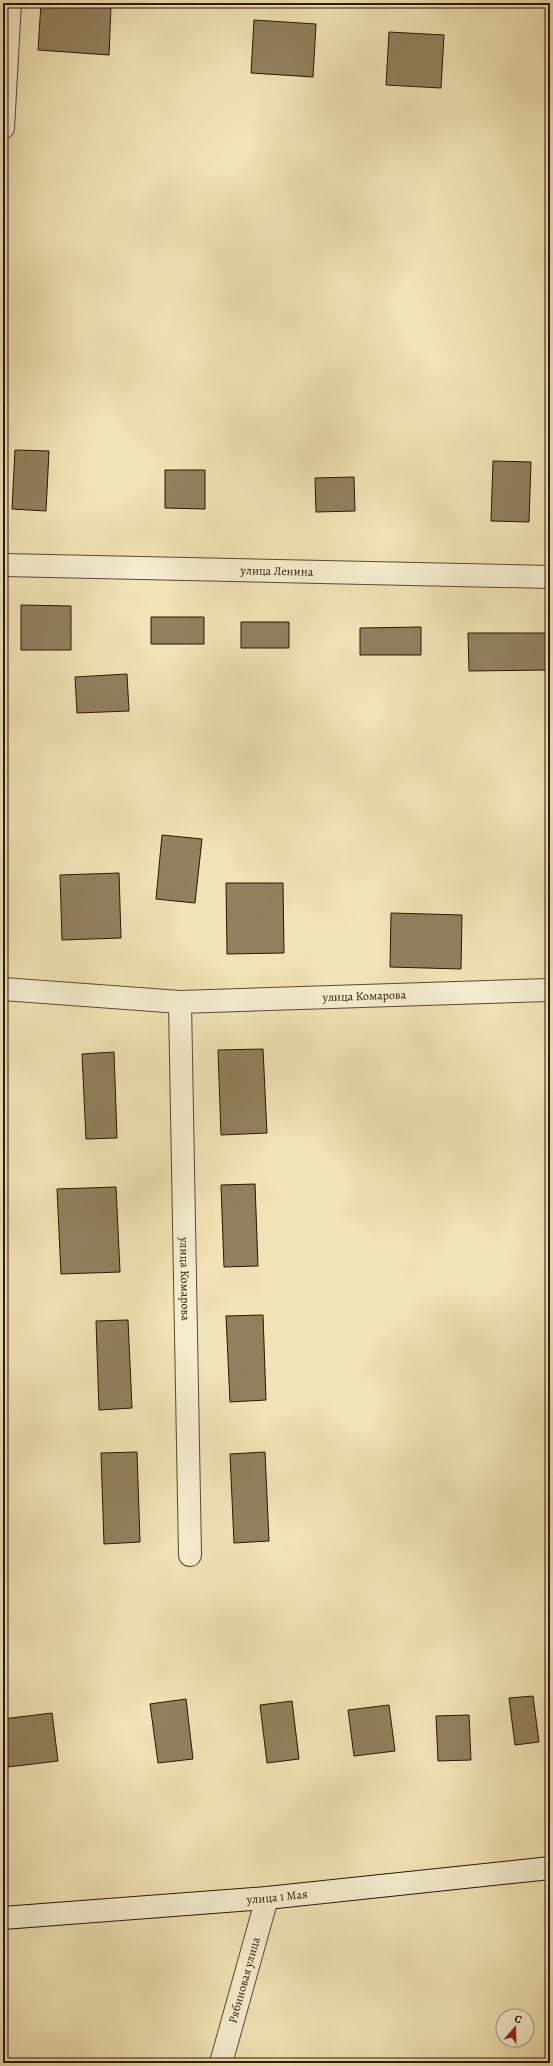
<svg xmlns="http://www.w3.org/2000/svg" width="553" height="2066" font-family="Alegreya,serif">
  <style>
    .building { fill: #92805f; stroke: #2d1402 }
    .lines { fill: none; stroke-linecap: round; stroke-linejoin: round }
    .street-casing { stroke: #5e482f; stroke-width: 24 }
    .secondary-casing { stroke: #2d1402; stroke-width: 24 }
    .street { stroke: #f5edcf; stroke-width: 22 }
    .secondary { stroke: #f5edcf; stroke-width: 22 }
    .labels { text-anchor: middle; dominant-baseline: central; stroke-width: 4; stroke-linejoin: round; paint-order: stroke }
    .street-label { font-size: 12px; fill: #2d1402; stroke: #f5edcf }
  </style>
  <rect width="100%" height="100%" fill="#f0e3b5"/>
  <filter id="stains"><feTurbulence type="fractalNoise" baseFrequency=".005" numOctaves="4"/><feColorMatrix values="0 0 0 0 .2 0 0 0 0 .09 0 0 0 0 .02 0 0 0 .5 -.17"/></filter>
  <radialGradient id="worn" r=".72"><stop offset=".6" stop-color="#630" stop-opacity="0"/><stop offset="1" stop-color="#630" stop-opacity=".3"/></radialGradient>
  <!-- building -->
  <path class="building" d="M41,3L111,7L109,55L38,50Z
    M254,20L316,24L313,77L251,73Z
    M389,32L444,35L441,88L386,85Z
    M15,450L49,451L46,511L12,509Z
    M493,461L531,462L529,522L491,521Z
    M165,470H205V509L165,508Z
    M354,477L355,511L316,512L315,478Z
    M21,605L71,606V650H21Z
    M151,617H204V644H151Z
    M241,622H289V648H241Z
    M421,627V655H360V628Z
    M468,633H550V670L469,671Z
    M127,674L129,711L77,713L75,677Z
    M162,835L202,839L195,903L156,899Z
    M119,873L121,938L62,940L60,875Z
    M226,883H283L284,953L227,954Z
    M391,913L462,915L461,969L390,967Z
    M263,1049L267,1133L221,1135L218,1050Z
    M114,1052L117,1138L86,1139L82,1054Z
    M255,1184L258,1266L224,1267L221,1185Z
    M116,1187L120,1272L61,1274L57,1189Z
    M263,1315L266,1400L230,1402L226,1316Z
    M128,1320L132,1408L99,1410L96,1321Z
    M137,1452L140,1542L104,1544L101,1453Z
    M265,1452L269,1541L234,1543L230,1454Z
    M533,1696L539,1742L515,1745L509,1698Z
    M186,1699L193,1759L158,1763L150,1704Z
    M292,1701L299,1759L267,1763L260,1705Z
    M389,1705L395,1751L354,1756L348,1710Z
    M52,1713L58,1761L8,1767L3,1719Z
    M469,1715L471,1760L438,1761L436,1716Z"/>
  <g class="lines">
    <!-- street casing -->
    <g class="street-casing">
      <g id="street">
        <path d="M3,128L10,3"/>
        <path id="s1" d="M3,565L550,577"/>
        <path id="s2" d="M3,989L180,1002L550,990"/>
        <path id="s3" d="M180,1002L190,1555"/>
        <path id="s4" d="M221,2063L267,1898"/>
      </g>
    </g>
    <!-- secondary casing -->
    <g class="secondary-casing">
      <g id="secondary">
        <path id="s5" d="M3,1918L267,1898L550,1868"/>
      </g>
    </g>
    <!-- street -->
    <use href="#street" class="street"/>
    <!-- secondary -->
    <use href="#secondary" class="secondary"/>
  </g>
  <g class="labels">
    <!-- street labels -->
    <g class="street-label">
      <text stroke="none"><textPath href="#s1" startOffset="274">улица Ленина</textPath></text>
      <text stroke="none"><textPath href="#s2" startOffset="362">улица Комарова</textPath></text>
      <text stroke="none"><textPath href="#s3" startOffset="277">улица Комарова</textPath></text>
      <text stroke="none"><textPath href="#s5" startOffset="275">улица 1 Мая</textPath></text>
      <text stroke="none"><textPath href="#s4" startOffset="86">Рябиновая улица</textPath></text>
    </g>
  </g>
  <!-- margin -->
  <rect width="553" height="2066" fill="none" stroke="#f0e3b5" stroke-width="16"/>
  <rect x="4" y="4" width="545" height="2058" fill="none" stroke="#2d1402" stroke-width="2"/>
  <rect x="8" y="8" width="537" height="2050" fill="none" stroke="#2d1402"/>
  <!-- north arrow -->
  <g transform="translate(515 2028) rotate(20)"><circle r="19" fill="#f5edcf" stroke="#a5967d"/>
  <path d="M0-3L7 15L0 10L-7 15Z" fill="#8f2418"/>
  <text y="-6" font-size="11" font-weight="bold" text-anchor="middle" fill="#2d1402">С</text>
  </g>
  <rect width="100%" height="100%" filter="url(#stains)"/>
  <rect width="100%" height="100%" fill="url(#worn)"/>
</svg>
